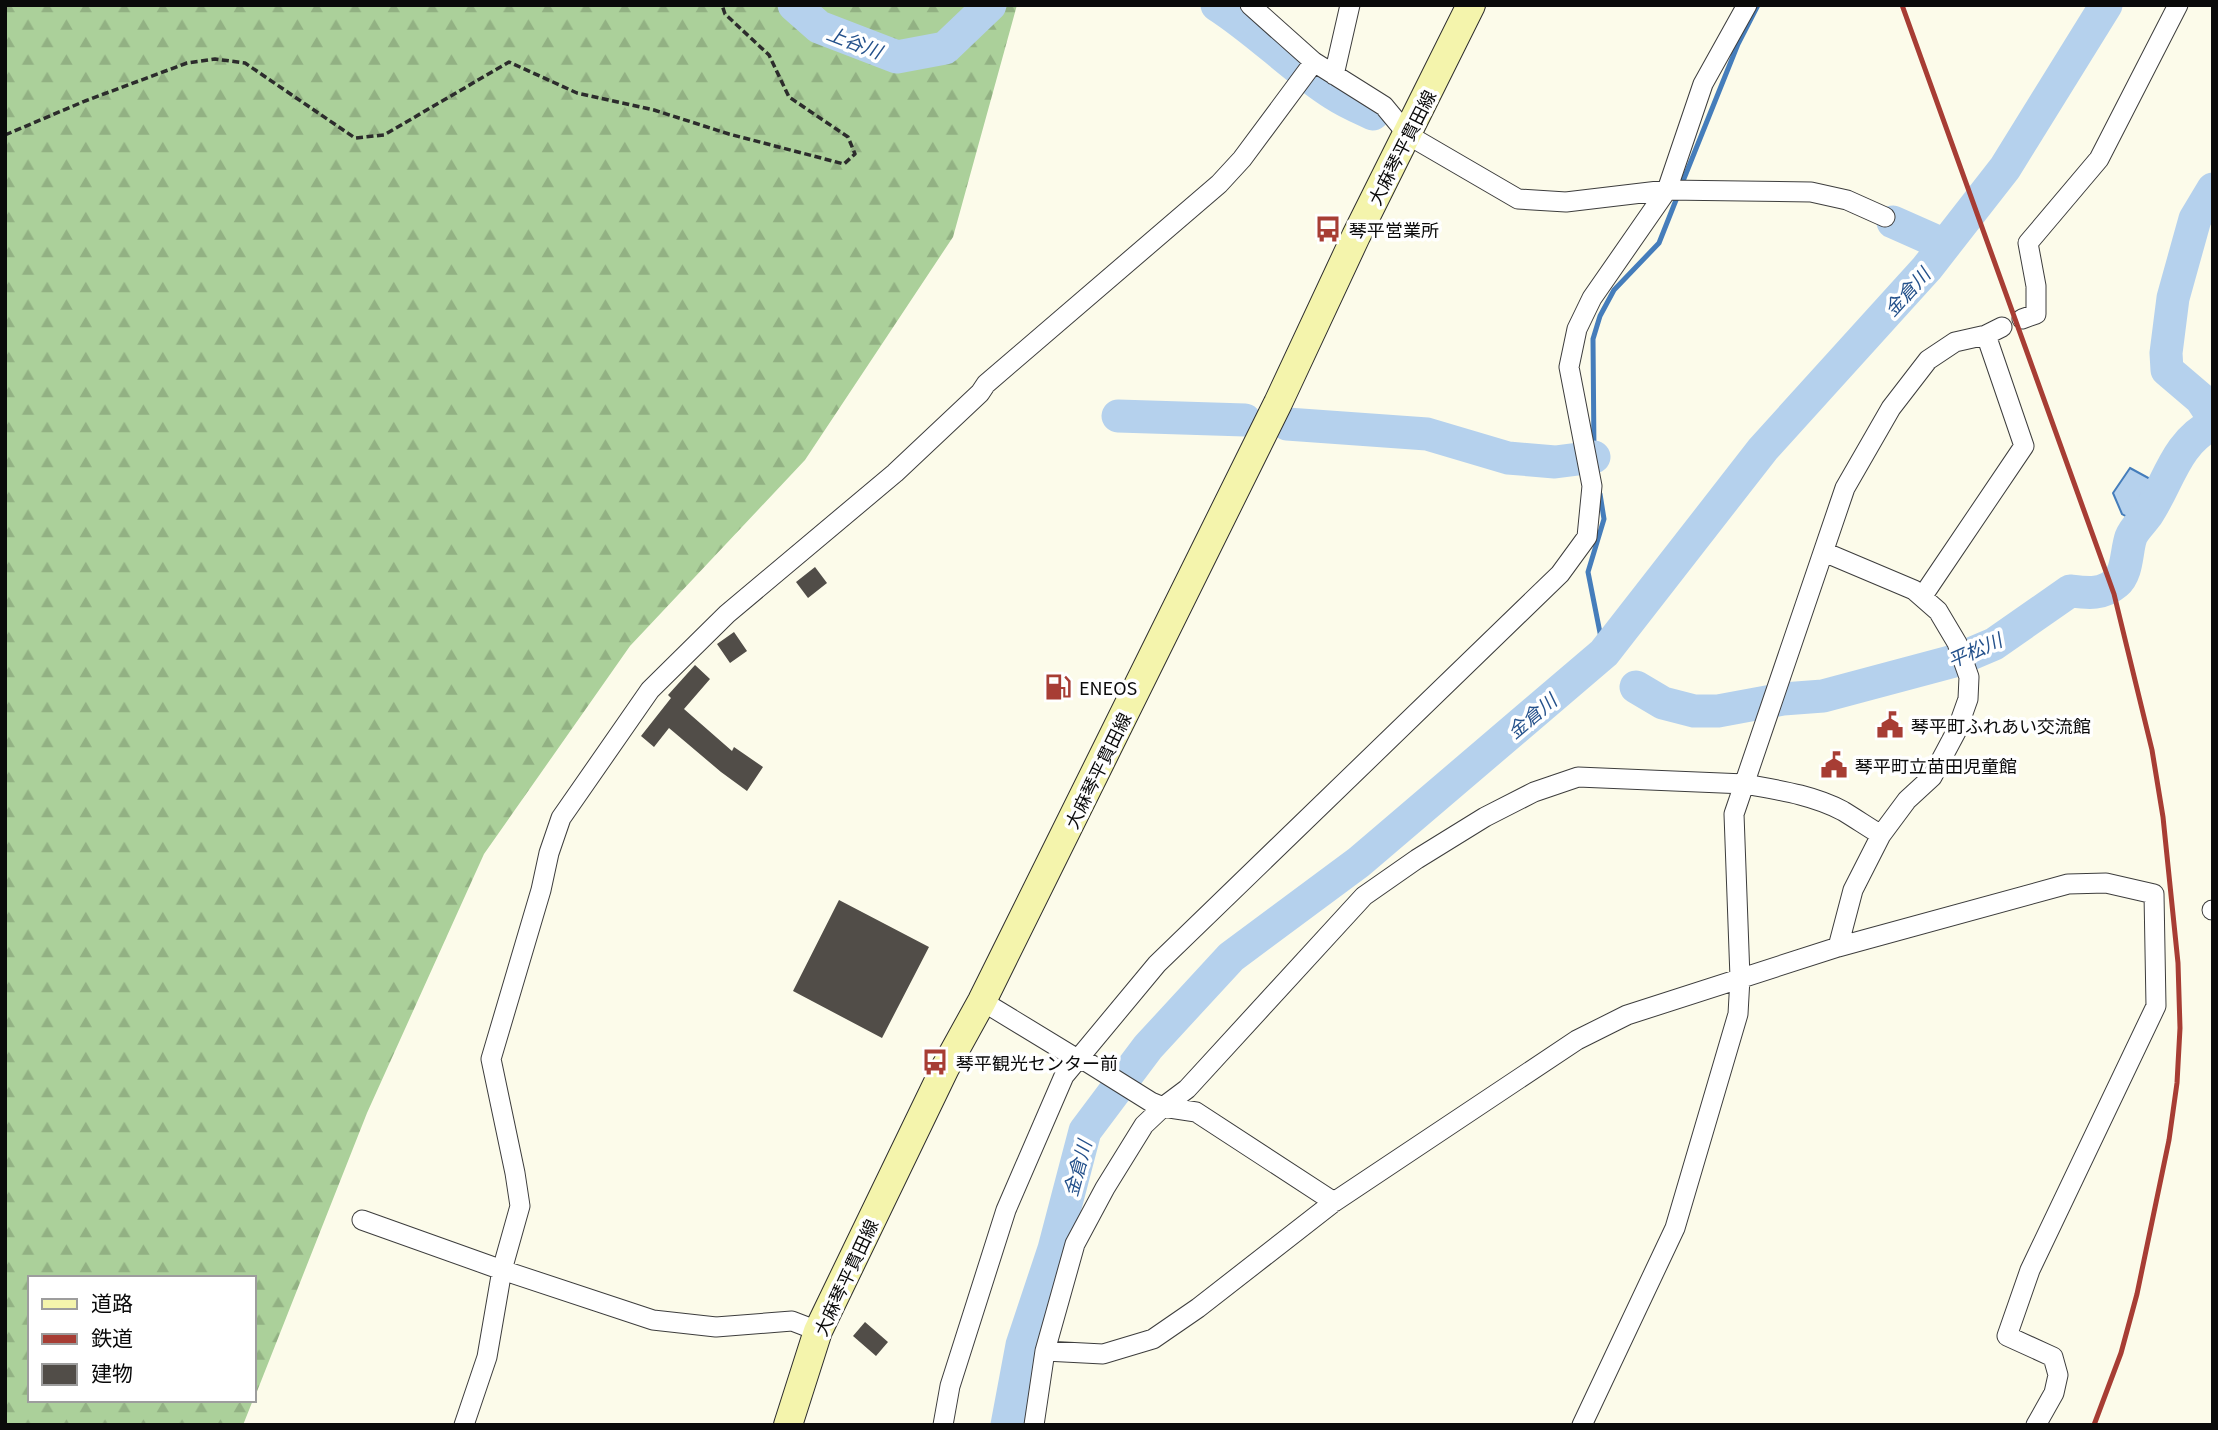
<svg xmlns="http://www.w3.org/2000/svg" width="2218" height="1430" font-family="Georgia,'Noto Sans JP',serif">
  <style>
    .forest { fill: url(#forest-firs) }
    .water { fill: #b5d1ed; stroke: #457dbb; stroke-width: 2 }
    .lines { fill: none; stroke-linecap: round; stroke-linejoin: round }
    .stream { stroke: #457dbb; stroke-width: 5 }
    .river { stroke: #b5d1ed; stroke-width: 33 }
    .building { fill: #514d48 }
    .street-casing { stroke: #3d3d3d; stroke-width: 21 }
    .secondary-casing { stroke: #2c2c2c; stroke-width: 30 }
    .path { stroke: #2c2c2c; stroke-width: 3.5; stroke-dasharray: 7 3.5; stroke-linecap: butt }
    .street { stroke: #fff; stroke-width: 19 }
    .secondary { stroke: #f4f4ac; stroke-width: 28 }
    .rail { stroke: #a73d34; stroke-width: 5 }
    .labels { text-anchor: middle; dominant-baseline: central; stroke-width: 7; stroke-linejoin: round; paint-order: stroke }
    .street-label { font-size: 18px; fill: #0a0a0a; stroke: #fff }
    .poi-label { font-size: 18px; fill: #0a0a0a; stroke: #fff; text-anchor: start }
    .water-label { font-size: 19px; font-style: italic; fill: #24518b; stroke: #fff }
  </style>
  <defs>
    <pattern id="forest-firs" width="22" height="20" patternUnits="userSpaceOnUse" patternTransform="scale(1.75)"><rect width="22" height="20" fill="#abd09a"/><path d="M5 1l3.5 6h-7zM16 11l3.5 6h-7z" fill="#92b183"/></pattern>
  </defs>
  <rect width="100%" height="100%" fill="#fcfbea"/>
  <!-- forest -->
  <path class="forest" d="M5,5H1017L953,237L805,460L630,646L484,854L367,1113L254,1399V1278H30V1400H253L243,1425H5Z"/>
  <!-- water -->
  <path class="water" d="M2130,468L2152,480L2129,518L2122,514L2113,493Z"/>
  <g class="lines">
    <!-- stream -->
    <path class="stream" d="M1681,186L1738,44L1758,5
      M1594,453L1593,339L1600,316L1614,290L1659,243L1678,195
      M1600,494L1604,519L1588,572L1604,653"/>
    <!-- river -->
    <path class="river" d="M794,5L819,27L897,57L945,48L990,5
      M1217,5C1259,32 1293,68 1334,94C1346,102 1360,108 1373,114
      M2213,189L2195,219L2173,298L2166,353L2167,370L2201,399L2213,417
      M1893,222L1945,245
      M1118,416L1245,420
      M1287,424L1427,434L1508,458L1555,462L1594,457
      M1636,687L1663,703L1694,711H1718L1783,699L1823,696L1954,661L1994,644L2070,591C2088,593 2102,595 2116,583C2128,573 2126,551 2131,537C2134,529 2142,522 2147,515C2169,482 2175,443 2213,424
      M1007,1425L1022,1345L1054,1249L1085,1131L1148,1047L1231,957L1359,862L1604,653L1763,449L1927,268L2005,168L2106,5"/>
  </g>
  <!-- building -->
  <path class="building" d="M815,567L827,583L808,598L796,582Z
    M734,632L747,651L730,663L717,644Z
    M695,665L710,679L684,709L732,751L734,747L763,767L747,791L721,772L669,728L654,747L641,736L671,698L668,695Z
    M839,900L929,947L882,1038L793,991Z
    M865,1322L888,1342L876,1356L853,1336Z"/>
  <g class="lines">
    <!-- street casing -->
    <g class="street-casing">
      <path id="street" d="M1250,5L1314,62L1384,106L1408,135L1518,199L1566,202L1667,190L1811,192L1847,200L1885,217
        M1334,75L1350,5
        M2022,319L2036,314V286L2028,243L2099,159L2178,5
        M1824,552L1914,590L1938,611L1957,643L1969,677L1968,699L1957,730L1932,777L1907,800L1881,835L1853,890L1838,947
        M1922,597L2024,446L1986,335
        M2212,910H2213
        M982,1001L1079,1060L1087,1062L1151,1102L1163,1107L1196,1112L1334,1202
        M362,1220L502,1270L653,1320L716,1327L792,1321L818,1331
        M1045,1351L1103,1354L1153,1339L1198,1308L1334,1202L1577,1040L1627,1015L1838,947L2068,884L2106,883L2154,894L2156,1006L2030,1270L2007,1336L2053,1357L2058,1375L2054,1393L2036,1425
        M464,1425L487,1357L502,1270L520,1206L515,1173L491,1059L541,890L549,853L561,818L650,690L727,614L895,473L980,393L986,384L1219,184L1242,159L1314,62
        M943,1425L950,1386L1006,1210L1064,1076L1157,964L1560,574L1587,537L1592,486L1569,367L1577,329L1592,298L1667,190L1703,84L1747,5
        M1034,1425L1045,1351L1075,1244L1105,1188L1144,1125L1163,1107L1187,1089L1364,896L1417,859L1485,817L1534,792L1578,777L1745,784C1778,790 1813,795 1843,811C1856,819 1868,827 1881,835
        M1582,1425L1675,1228L1738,1014L1740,978L1734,814L1845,488L1891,408L1928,360L1955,342L1986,335L2002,327"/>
    </g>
    <!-- secondary casing -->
    <g class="secondary-casing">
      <path id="secondary" d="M788,1425L818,1331L945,1068L982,1001L1278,403L1356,236L1471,5"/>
    </g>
    <!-- path -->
    <path class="path" d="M5,135L85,101L187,63L215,59L245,63L355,138L384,135L509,62L577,93L654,110L729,134L844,164L855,154L848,137L789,97L769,55L725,14L722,5"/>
    <!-- street -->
    <use href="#street" class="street"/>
    <!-- secondary -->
    <use href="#secondary" class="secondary"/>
    <!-- rail -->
    <path class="rail" d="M1902,5L2114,594L2152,750L2163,817L2178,963L2180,1028L2177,1083L2169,1140L2137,1294L2121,1353L2094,1425"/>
  </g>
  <!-- icons -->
  <defs>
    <g id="bus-bare" transform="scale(2.1)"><path d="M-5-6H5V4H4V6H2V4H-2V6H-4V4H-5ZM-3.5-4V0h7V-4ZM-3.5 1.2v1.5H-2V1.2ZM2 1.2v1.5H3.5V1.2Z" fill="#a73d34" stroke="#fff" stroke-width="2.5" paint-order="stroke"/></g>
    <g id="fuel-bare" transform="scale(2.1)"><path d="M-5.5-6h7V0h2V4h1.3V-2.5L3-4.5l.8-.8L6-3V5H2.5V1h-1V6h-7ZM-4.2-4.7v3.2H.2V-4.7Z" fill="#a73d34" stroke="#fff" stroke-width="2.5" paint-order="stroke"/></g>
    <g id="civic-bare" transform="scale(2.1)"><path d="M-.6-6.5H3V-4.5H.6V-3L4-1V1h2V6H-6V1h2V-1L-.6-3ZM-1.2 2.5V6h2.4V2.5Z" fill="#a73d34" stroke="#fff" stroke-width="2.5" paint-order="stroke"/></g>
  </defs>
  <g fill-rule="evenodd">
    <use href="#bus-bare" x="1328" y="229"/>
    <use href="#fuel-bare" x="1058" y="687"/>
    <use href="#civic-bare" x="1890" y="725"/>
    <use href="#civic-bare" x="1834" y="765"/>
    <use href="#bus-bare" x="935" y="1062"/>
  </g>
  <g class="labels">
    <!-- street labels -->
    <g class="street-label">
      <text transform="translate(1401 147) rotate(-63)">大麻琴平貫田線</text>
      <text transform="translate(1097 770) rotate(-64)">大麻琴平貫田線</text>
      <text transform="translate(845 1277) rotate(-65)">大麻琴平貫田線</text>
    </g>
    <!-- poi labels -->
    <g class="poi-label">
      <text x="1349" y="229">琴平営業所</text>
      <text x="1079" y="687">ENEOS</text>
      <text x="1911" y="725">琴平町ふれあい交流館</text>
      <text x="1855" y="765">琴平町立苗田児童館</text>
      <text x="956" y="1062">琴平観光センター前</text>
    </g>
    <!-- water labels -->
    <g class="water-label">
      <text transform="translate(855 41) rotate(21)">上谷川</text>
      <text transform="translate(1906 291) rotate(-48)">金倉川</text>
      <text transform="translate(1974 649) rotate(-24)">平松川</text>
      <text transform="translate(1531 715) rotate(-40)">金倉川</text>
      <text transform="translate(1076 1168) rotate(-75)">金倉川</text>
    </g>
  </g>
  <!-- border -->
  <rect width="2218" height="1430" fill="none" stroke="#0a0a0a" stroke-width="14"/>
  <!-- legend -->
  <rect x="28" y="1276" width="228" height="126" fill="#ffffff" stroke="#9d9d9d" stroke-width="2"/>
  <rect x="42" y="1299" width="35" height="10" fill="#f4f4ac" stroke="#9d9d9d" stroke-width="2"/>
  <text x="91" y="1311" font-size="21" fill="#0a0a0a">道路</text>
  <rect x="42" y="1334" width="35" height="10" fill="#a73d34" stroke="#9d9d9d" stroke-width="2"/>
  <text x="91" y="1346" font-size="21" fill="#0a0a0a">鉄道</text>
  <rect x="42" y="1364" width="35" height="21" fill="#514d48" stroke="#9d9d9d" stroke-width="2"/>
  <text x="91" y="1381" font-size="21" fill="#0a0a0a">建物</text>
</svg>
